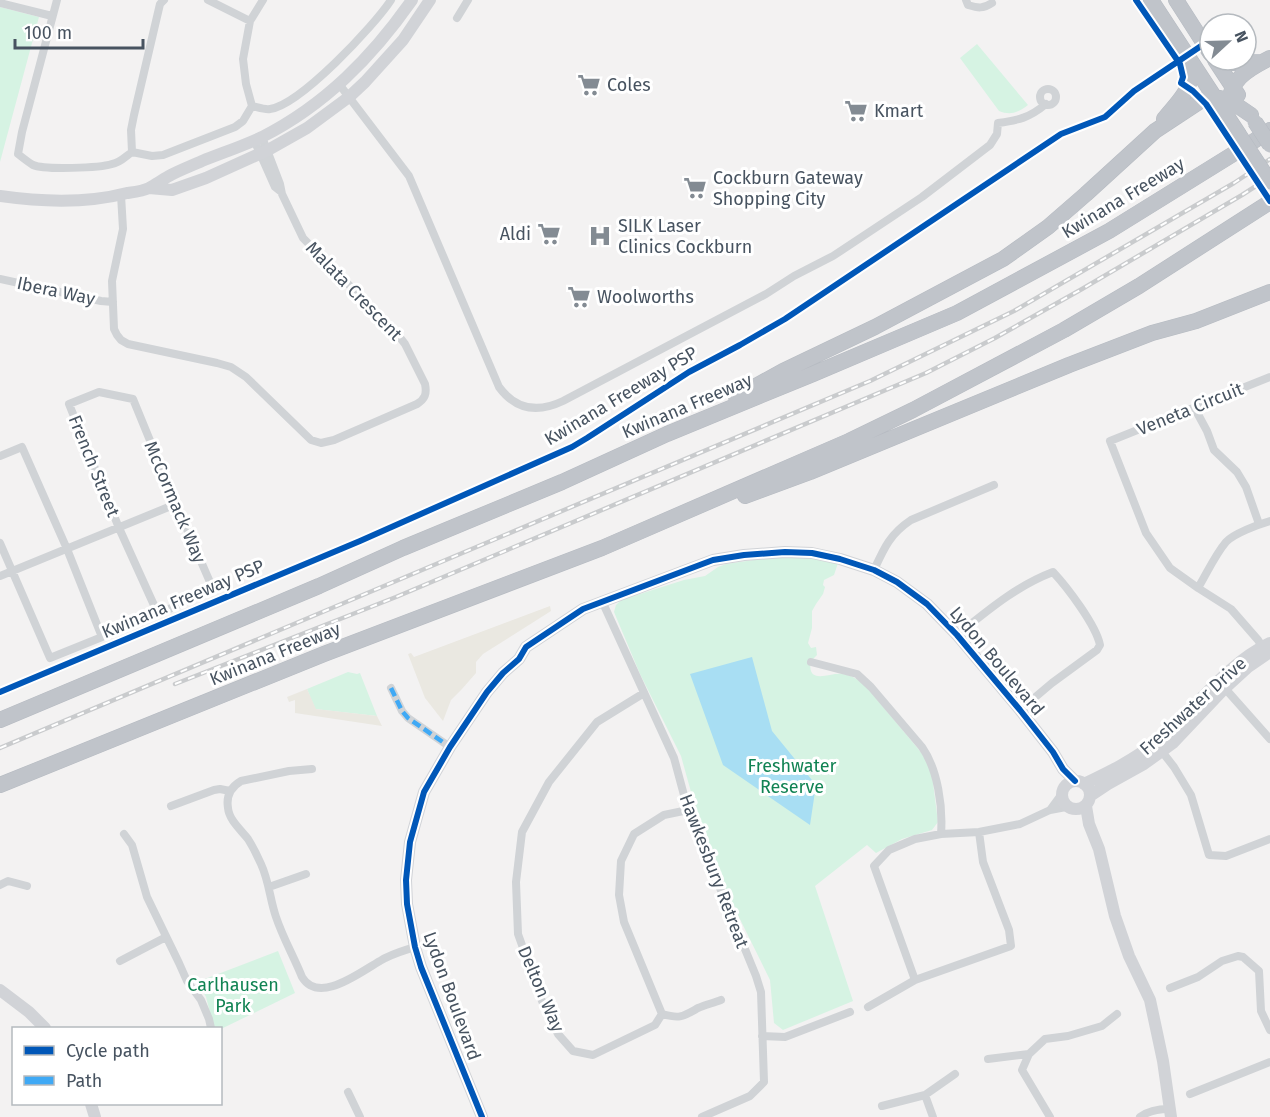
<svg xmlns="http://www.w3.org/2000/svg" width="1270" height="1117" font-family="'Fira Sans',sans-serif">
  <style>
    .green { fill: #d6f3e3 }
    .sand { fill: #eae8e1 }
    .water { fill: #a8def3 }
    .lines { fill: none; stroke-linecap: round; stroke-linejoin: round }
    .highway-casing { stroke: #b6bbc2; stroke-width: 16 }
    .street { stroke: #d0d3d6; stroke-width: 8 }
    .secondary { stroke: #d1d3d7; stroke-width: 12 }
    .highway { stroke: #c0c4ca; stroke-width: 15 }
    .rail-casing { stroke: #c9cbcd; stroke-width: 4.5 }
    .rail { stroke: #fff; stroke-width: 2; stroke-dasharray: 7; stroke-linecap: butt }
    .highway-bridge-casing { stroke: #b6bbc2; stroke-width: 16; stroke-linecap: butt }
    .highway-bridge { stroke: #c0c4ca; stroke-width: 15 }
    .quiet { stroke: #3fa9f5; stroke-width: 4.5; stroke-dasharray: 9 4.5; stroke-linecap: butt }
    .cycleway-casing { stroke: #fff; stroke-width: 10 }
    .cycleway { stroke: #0057b8; stroke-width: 6 }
    .labels { text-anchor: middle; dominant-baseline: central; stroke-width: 6; stroke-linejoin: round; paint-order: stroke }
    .poi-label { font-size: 18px; fill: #475360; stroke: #fff; text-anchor: start }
    .street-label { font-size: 18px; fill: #475360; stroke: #fff }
    .park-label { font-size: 18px; fill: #118353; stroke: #fff }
  </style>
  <rect width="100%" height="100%" fill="#f3f2f2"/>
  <!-- green -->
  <path class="green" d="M0,7L39,17L0,162Z
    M977,44L1028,105C1019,112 1011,116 999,111L960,58Z
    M775,557L807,558L838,563L834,575L824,580L823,585L825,587L823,594L816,604L812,611V628L808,643L811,648L816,647L817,655L811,661C806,686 831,672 842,674C851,675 857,679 864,684L920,751L928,763L932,775L938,822L932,830L902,839L876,853L867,845L815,886L853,1001L783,1030L774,1023L770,980L731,901L714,860L698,817L681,756L640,674L614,612L616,605L621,600L684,580L705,576L718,567L726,564Z
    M348,672L357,674L360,673L377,716L315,709L307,689Z
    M278,951L295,993L221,1029L214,1028L206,997L197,982Z"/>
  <!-- sand -->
  <path class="sand" d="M550,606L551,611L483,654L476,662V673L462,689L451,700L443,721L425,698L408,654L411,653L414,657Z
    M307,689L316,709L377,716L382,726L295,713V700L289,702L287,697Z"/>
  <!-- water -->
  <path class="water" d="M752,657L772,731L816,785L810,825L723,765L690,674Z"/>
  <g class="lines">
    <!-- highway casing -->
    <g class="highway-casing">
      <path id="highway" d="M1151,0L1238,133
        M1176,0L1210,53
        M1215,60L1238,95
        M1227,60L1233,63L1262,62
        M1230,109C1226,81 1248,69 1270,58
        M1164,119C1174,106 1191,91 1191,73C1192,69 1190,63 1189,59
        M736,397L783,371L875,327L1003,259L1048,227L1086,194L1155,131L1202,100L1215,97L1229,100L1251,115
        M745,496L810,472L1069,365L1152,333L1196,321L1270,292
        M0,720L319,586L403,548L562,482L667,434L813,374L957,313L1109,231L1251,143L1270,130
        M0,785L324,654L602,548L849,441L913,410L1064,330L1139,286L1270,202"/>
    </g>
    <!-- street -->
    <path class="street" d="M57,0L22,132L18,154C23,158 28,162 33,165C44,170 100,168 112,164C120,163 126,156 132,152L152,156L163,155L235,127L243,121L252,106C257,107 265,110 270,109C300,105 374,26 391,0
      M208,0L250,21
      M966,0L968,5C978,8 983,9 992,3
      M0,3L52,16
      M457,18L468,0
      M339,84L409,176L499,387C516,410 538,413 563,401L766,294L794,276L833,256L922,197L990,145L997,134L998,123C1019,120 1029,118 1046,104
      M1040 97a8 8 0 1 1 16 0a8 8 0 1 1-16 0Z
      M252,106L246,84L243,59L250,21L263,0
      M254,140L275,187L280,191
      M132,152L131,130L134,115L160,4L164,0
      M121,195L123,229L112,281L114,329L117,335L121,340L128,344L217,363L231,367L246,377L311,440L321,443L334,440L417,404C425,399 427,394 425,384L405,344L398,335L303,238L282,194L280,184L262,137
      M0,279L101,301L113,302
      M99,392L133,399L176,504L213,589L158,614L119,528L69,404Z
      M1194,407L1207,431L1214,450L1237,472L1246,487L1259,524
      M0,456L22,447L67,549L102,637L50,658L0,543
      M874,570C884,548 890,534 911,520L994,485
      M0,576L176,504
      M1198,588C1207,573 1215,555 1226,542C1233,534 1259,524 1270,521
      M602,601L674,758L688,810L756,976L761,992L764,1082L750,1096L702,1117
      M957,635C987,611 1016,586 1053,572C1067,587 1096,625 1100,645L1097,650L1052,683L1020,710
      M1265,651L1258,640L1231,609L1198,588L1170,568L1146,533L1110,441L1270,377
      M811,662L857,674L871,687L922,747C938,770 943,807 941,834
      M1222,685L1270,739
      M391,688L402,711L408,718L450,747
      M644,693L597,722L549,782L522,832L516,882L518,934L542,1001L558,1034L573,1051L593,1055L655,1025L662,1014L624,922L619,895L621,861L634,834L664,815L688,810
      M1160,749L1174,767L1191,795L1209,855L1226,856L1270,839
      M312,769L289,771L241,781C231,787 226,796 228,808C229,820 241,830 248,839C253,847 257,855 261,864C269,881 270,900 276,917C283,938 294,957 302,977C319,1005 360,972 380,961C391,954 403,951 415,947
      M171,806L214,790L220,789L230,791
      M1050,810L1061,795
      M979,832L983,862L1009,930L1011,946L915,980L874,866L889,850L915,839L941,834L979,832L1020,824L1050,810L1066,807
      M124,834L132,845L147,897L179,963L187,981L201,1000L209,1019L211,1028
      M0,885L8,881L27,886
      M269,887L306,874
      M120,961L166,937
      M1170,988L1198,977L1222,961L1238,956L1243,957L1259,971L1261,1011L1270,1030
      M868,1007L915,980
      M662,1014C680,1019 682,1017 698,1008C705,1005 713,1003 721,1000
      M762,1036L785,1037L850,1012
      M988,1059L1029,1054
      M348,1092L360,1117
      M1190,1094L1270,1062
      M925,1095L933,1117
      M882,1106L925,1095L955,1074
      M1050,1117L1022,1070L1029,1054L1045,1039L1068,1036L1102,1026L1117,1014
      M1140,1117C1148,1111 1159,1109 1169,1109"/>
    <!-- secondary -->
    <path class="secondary" d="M149,188L172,190L206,178L268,150L307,128L349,97L365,82L403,40L430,0
      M0,196C42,202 85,204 127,193C134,192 143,191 149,188C156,184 162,180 169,176C180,170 191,166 202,161C222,153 243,146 262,137C325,105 372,57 412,0
      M1062 795a14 14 0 1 1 28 0a14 14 0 1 1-28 0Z
      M1084,784C1109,772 1134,760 1156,742C1195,710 1223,666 1270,643
      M1090,796L1108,784L1144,764L1173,743L1225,688L1248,667L1270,652
      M1086,806L1089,824L1099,849L1115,916L1129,956L1150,1000L1163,1061L1171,1117
      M0,990L29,1012L45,1028
      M91,1104L95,1117
      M482,1117L421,967L415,947L407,904L406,880L410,842L424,792L450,747L487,692L503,673L519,659L526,647L583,609L713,560L744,555L785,552L812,553L840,559L874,570L897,582L927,604L957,635L1020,710L1053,752L1063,769L1075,781"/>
    <!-- highway -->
    <use href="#highway" class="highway"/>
    <!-- rail casing -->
    <g class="rail-casing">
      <path id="rail" d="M175,684L396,597L926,373L995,338L1082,289L1242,195L1270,177
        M0,748L870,381L1014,311L1234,183L1270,159"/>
    </g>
    <!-- rail -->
    <use href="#rail" class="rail"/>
    <!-- highway-bridge casing -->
    <g class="highway-bridge-casing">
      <path id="highway-bridge" d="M1255,122L1270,145
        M1238,133L1270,182"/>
    </g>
    <!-- highway-bridge -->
    <use href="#highway-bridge" class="highway-bridge"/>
    <!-- quiet -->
    <path class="quiet" d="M391,688L402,711L408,718L450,747"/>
    <!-- cycleway casing -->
    <g class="cycleway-casing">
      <path id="cycleway" d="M1136,0L1180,64L1183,77L1181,83L1193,91L1206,104L1270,201
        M0,692L360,541L572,447L587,438L689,372L740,345L785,319L1061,134L1105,117L1134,91L1210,40
        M482,1117L421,967L415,947L407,904L406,880L410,842L424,792L450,747L487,692L503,673L519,659L526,647L583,609L713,560L744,555L785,552L812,553L840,559L874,570L897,582L927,604L957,635L1020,710L1053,752L1063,769L1075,781"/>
    </g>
    <!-- cycleway -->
    <use href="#cycleway" class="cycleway"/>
  </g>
  <!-- icons -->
  <defs>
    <g id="supermarket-bare" transform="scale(1.8)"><path d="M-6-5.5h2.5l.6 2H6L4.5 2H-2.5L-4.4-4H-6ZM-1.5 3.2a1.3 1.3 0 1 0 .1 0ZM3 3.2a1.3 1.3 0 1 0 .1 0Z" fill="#838b93" stroke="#fff" stroke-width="2.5" paint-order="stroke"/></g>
    <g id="hospital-bare" transform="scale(1.8)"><path d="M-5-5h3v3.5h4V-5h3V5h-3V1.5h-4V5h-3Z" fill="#838b93" stroke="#fff" stroke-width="2.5" paint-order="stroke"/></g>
  </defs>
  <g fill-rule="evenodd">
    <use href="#supermarket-bare" x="589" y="85"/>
    <use href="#supermarket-bare" x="856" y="111"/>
    <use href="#supermarket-bare" x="695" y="188"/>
    <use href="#supermarket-bare" x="549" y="234"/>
    <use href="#hospital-bare" x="600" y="236"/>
    <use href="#supermarket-bare" x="579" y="297"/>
  </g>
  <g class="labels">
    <!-- poi labels -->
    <g class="poi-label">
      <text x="607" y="85">Coles</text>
      <text x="874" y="111">Kmart</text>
      <text x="713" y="178">Cockburn Gateway<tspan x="713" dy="21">Shopping City</tspan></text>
      <text x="618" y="226">SILK Laser<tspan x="618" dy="21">Clinics Cockburn</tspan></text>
      <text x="531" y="234" text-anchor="end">Aldi</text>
      <text x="597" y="297">Woolworths</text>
    </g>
    <!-- street labels -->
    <g class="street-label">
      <text transform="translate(1123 198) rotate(-31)">Kwinana Freeway</text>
      <text transform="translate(56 291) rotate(12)">Ibera Way</text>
      <text transform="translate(354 291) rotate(46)">Malata Crescent</text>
      <text transform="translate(621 396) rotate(-31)">Kwinana Freeway PSP</text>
      <text transform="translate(687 406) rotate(-23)">Kwinana Freeway</text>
      <text transform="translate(1190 409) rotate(-22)">Veneta Circuit</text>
      <text transform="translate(94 466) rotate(68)">French Street</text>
      <text transform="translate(175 502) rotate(67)">McCormack Way</text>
      <text transform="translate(183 599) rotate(-23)">Kwinana Freeway PSP</text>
      <text transform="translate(275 654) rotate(-22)">Kwinana Freeway</text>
      <text transform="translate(997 661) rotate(50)">Lydon Boulevard</text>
      <text transform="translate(1193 706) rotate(-42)">Freshwater Drive</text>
      <text transform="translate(714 871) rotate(69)">Hawkesbury Retreat</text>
      <text transform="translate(541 989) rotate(67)">Delton Way</text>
      <text transform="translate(452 996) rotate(70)">Lydon Boulevard</text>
    </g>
    <!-- park labels -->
    <g class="park-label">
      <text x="792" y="766">Freshwater<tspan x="792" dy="21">Reserve</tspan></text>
      <text x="233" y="985">Carlhausen<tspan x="233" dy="21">Park</tspan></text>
    </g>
  </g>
  <!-- legend -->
  <rect x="12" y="1027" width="210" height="78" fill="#ffffff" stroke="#b5babf" stroke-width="1.5"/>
  <rect x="24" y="1046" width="30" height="9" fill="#0057b8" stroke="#b5babf" stroke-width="1.5"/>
  <text x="66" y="1057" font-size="18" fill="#475360">Cycle path</text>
  <rect x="24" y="1076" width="30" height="9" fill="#3fa9f5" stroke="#b5babf" stroke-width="1.5"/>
  <text x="66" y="1087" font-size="18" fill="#475360">Path</text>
  <!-- north arrow -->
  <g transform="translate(1228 42) rotate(68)"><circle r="28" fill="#ffffff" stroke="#b5babf" stroke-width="1.5"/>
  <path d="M0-4.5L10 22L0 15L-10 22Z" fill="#838b93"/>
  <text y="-9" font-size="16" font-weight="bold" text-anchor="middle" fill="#475360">N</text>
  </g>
  <!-- scale -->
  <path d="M15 39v9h128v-9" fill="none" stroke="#475360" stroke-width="3"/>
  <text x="24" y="39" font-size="18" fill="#475360" stroke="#ffffff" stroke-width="4.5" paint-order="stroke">100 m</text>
</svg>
